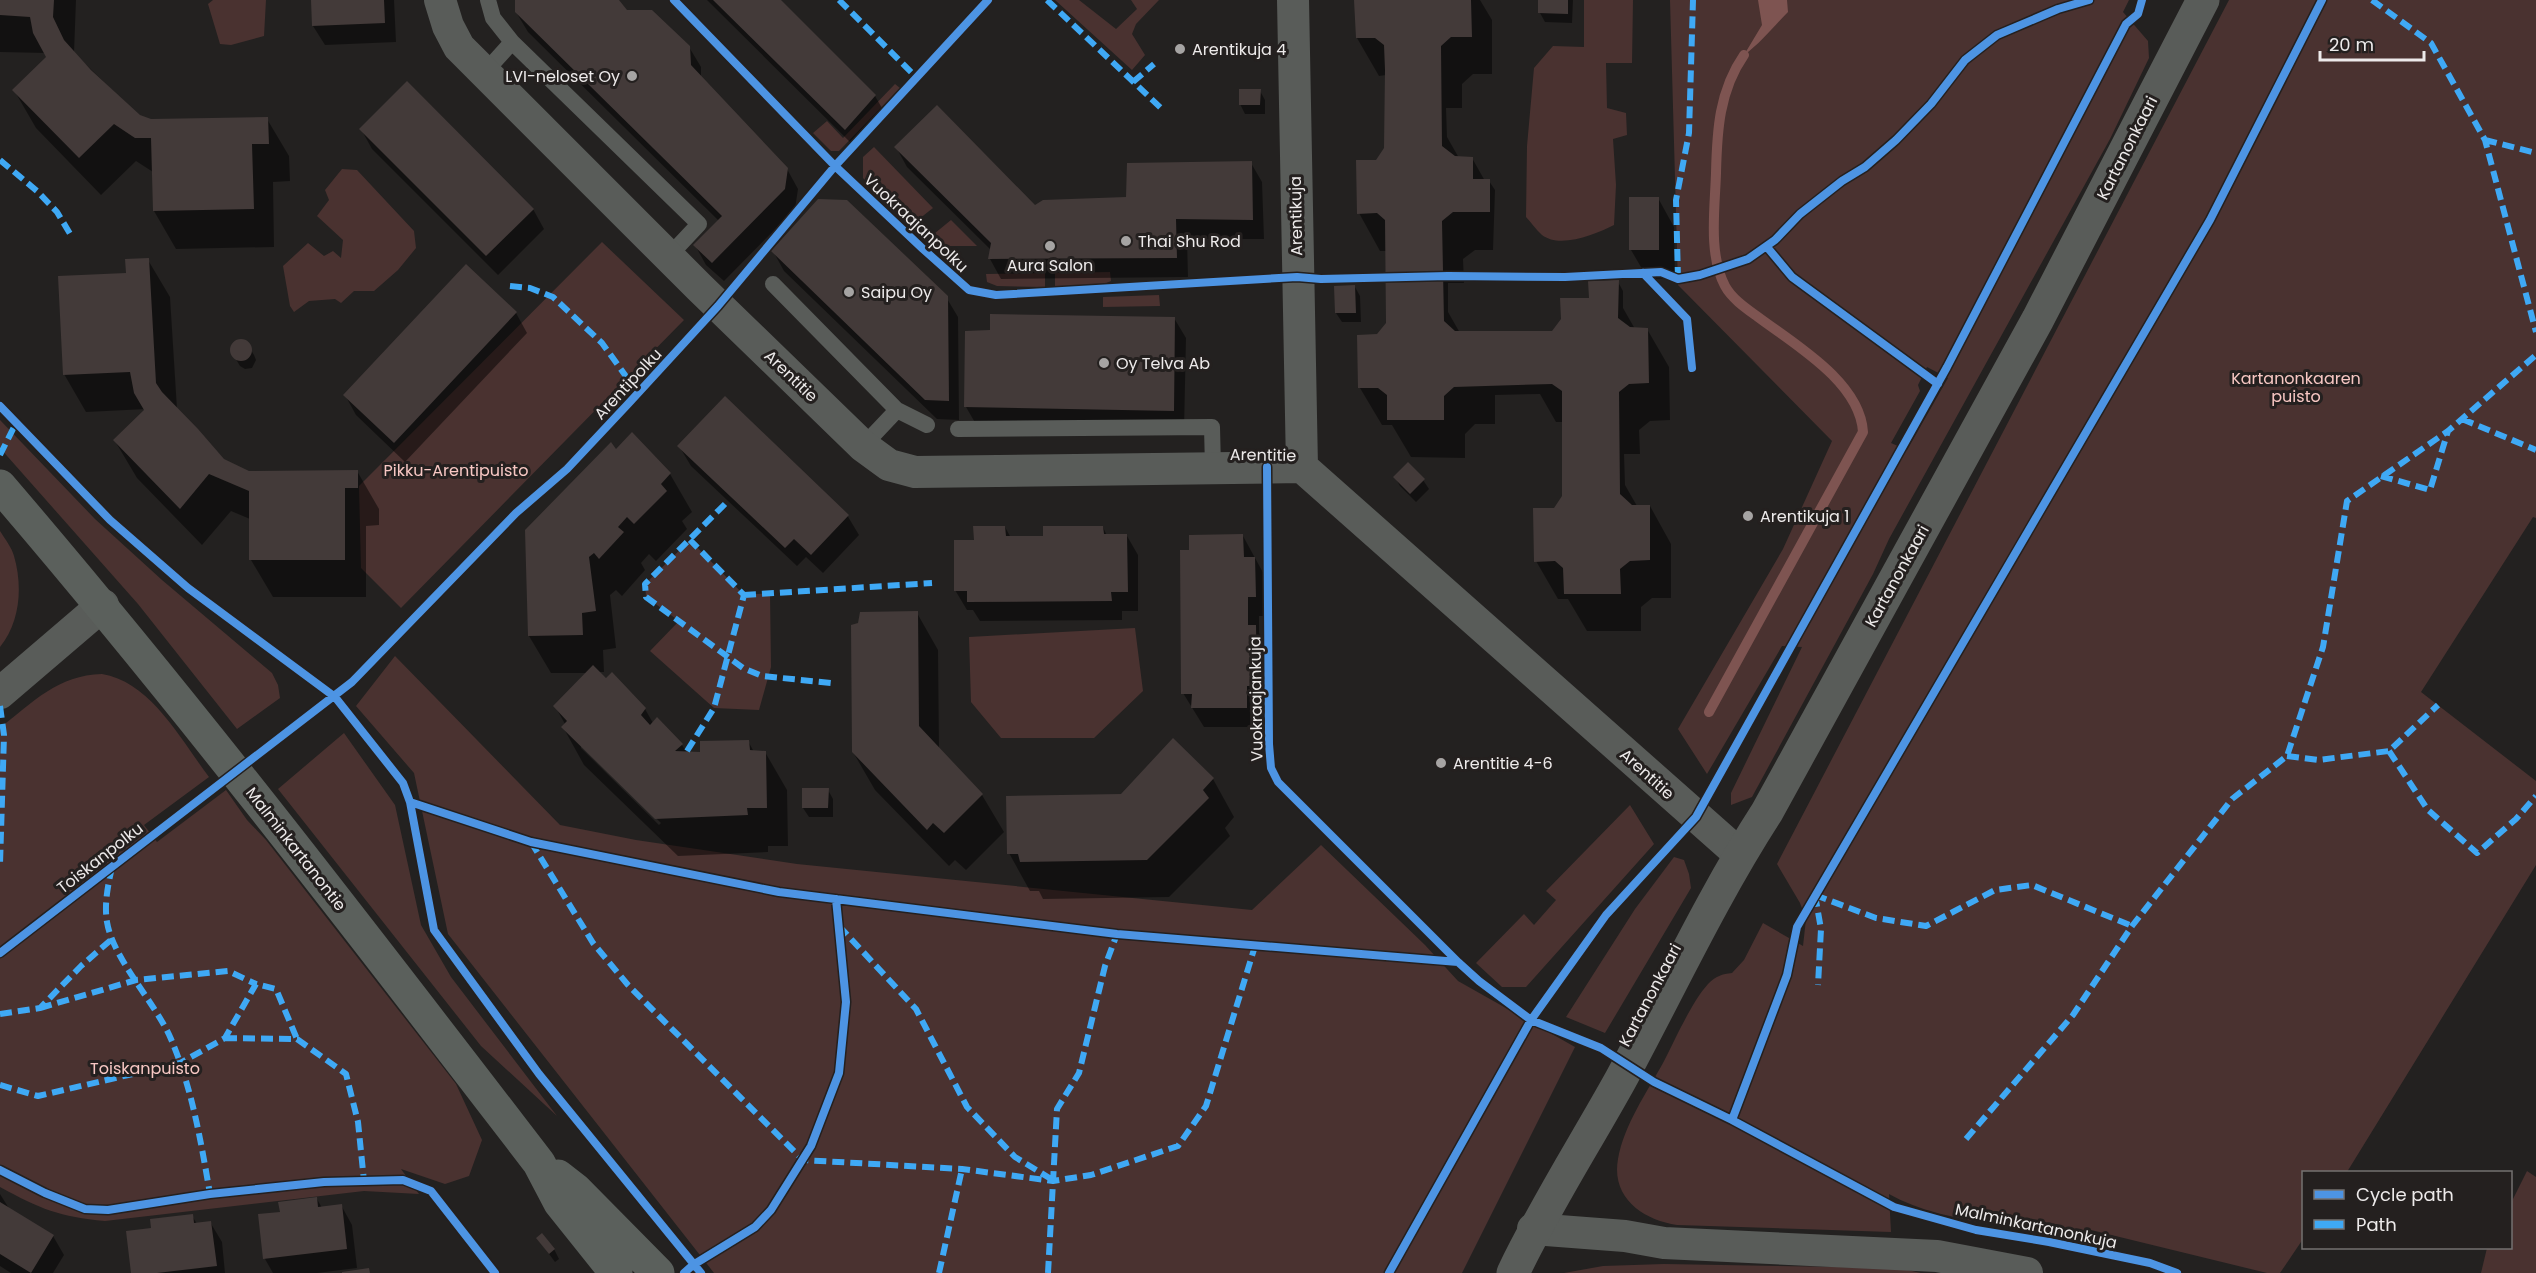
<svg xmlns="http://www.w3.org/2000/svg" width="2536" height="1273" font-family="Poppins,sans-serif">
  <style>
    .green { fill: #4a3230; fill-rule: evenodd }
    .water { fill: #7e5451 }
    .shadow { fill: #0007; fill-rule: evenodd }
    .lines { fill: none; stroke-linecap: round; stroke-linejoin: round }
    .stream { stroke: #7e5451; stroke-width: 10 }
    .building { fill: #433a39 }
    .service { stroke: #595c59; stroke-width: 16 }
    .minor { stroke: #595c59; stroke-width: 32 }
    .tertiary { stroke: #595c59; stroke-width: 33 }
    .secondary { stroke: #5b605c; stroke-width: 33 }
    .quiet { stroke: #3fa9f5; stroke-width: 6; stroke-dasharray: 12 6; stroke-linecap: butt }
    .cycleway-casing { stroke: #24201f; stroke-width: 11 }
    .cycleway { stroke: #4d94e3; stroke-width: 8 }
    .poi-dot { fill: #a6a4a3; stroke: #24201f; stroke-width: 2 }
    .labels { text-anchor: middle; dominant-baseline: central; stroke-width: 6; stroke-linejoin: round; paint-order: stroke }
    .poi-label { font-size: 16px; fill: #edeaea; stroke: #24201f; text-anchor: start }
    .street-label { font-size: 16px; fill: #edeaea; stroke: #24201f }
    .park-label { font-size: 16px; fill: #f7c7c3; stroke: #24201f }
  </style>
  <rect width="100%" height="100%" fill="#232120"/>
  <!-- green -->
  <path class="green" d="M213,0H266L264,36L231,45L220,44L208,4Z
    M1055,0H1079L1116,29L1137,9L1131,0H1159L1136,24L1132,34L1145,55L1132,70Z
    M1584,0H1633L1632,63H1606L1607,108L1626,113L1627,135L1613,139L1616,185L1614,225C1596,234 1560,249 1542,235C1536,230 1531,222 1526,217L1527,146L1534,68L1553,46L1584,47Z
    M1670,0H2129L2123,12L2148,41L2149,58L2110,139L1889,539L1873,574L1752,797L1731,805V793L1802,647L1782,646L1707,774L1678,729L1783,549L1832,441L1678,285ZM1927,367L1948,378L1907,450L1891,443L1920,391L1918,385Z
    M2229,0H2536V518L2533,517L2421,692L2536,781V865L2347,1172H2304L2303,1239L2280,1273H2267L2091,1230L2074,1231L1996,1211L1990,1224C1956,1218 1919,1211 1889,1194L1891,1232L1677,1225C1643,1220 1611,1198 1618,1159C1624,1125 1647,1092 1663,1063C1675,1040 1691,1003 1708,984C1716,976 1722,974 1732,973L1744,960L1763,923L1803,946L1806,919L1800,903L1777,864Z
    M895,84L900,88L839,151H831L813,133L827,121L843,138Z
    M874,147L933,208L919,219L911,217L876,180L870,185L863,178V157Z
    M342,169L357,170L414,231L416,248L398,270L374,291H354L341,303L335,299L309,301L294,312L290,306L283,266L308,243L324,256L333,251L341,258L343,240L317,216L329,200L325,190Z
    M951,220L977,246H939L929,238Z
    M602,242L684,320L401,608L361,568L359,486Z
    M1110,272L1111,281L1102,285L1055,287V273Z
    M1045,273V287L997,286L987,282L986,274Z
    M1159,295L1160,306L1103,307V297Z
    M0,420L95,519L162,580L272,673L278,685L280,698L237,729L138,604L0,448Z
    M0,531C5,539 12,548 14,556C23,587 20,622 0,647Z
    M690,540L744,595L770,593L771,667L759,710L714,708L650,651L679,621L646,597L645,584Z
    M1135,628L1143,691L1094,738H1001L971,702L969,637Z
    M395,656L560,825L636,840L797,864L1252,910L1321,845L1425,945L1458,981L1575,1047L1462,1273H714L448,934L414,773L356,706Z
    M102,674C151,682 181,740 209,777L144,825L157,842L226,790L247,820L266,840L456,1084L482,1140L469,1176L445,1184L401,1169L419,1194L364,1191L105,1221C60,1217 40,1209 0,1187V728C33,702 58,675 102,674Z
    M344,733L395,805L421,925L451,977L557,1116L481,1046L278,789Z
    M1630,805L1654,844L1526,987H1502L1476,963L1524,914L1534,925L1556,900L1546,891Z
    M1674,857L1684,860L1689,874L1691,888L1605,1033L1566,1017L1635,909Z
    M2527,1171L2536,1177V1273H2481L2487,1248H2510L2511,1203Z
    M1664,1264L1898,1268L1921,1273H1564L1603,1266Z"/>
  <!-- water -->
  <path class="water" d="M1758,0H1787L1788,12C1773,27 1761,43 1744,55L1762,25Z"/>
  <!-- shadow -->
  <path class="shadow" d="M0,0H76L74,53L139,116L151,120L267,119L289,156L290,181L273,182L274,247L176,249L154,211L153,172L136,161L101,195L36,128L14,90L48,58L46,53L0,52Z
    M312,0H394L396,42L325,45L313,26Z
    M516,0H617L626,11L689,47L701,67V78L787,169L798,189L795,209L724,281L706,265L695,245L719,221L528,32L516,12Z
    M707,0H779L875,96L886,115L857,149Z
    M1356,0H1480L1492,20V74H1473L1462,84V108H1446L1447,137L1459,158H1472L1485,181H1489L1495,190L1493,250H1475L1463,259L1464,283H1448V312L1460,333L1553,332L1590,299L1618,282L1623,291V308L1635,329H1647L1669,367L1670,420L1650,421L1639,430L1640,454H1624L1625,485L1637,506H1650L1671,544V598H1652L1641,607V631H1587L1568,599H1558L1536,561L1554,509L1564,497V422H1556L1540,394L1495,395V424H1475L1465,434V458L1411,457L1392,425H1382L1360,388L1378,336L1387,323V251H1380L1359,213L1377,161L1386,149V75L1379,76L1357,38Z
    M1540,0H1573L1572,23L1545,22L1540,13Z
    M1260,91L1265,100V114H1245L1240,104Z
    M361,129L533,209L544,229L498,275L372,149Z
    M896,147L1035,207L1127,199L1251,163L1262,182L1264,239H1187L1188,277L1001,279L990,259L991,250L907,167Z
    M1658,198L1674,227L1675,278L1648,279L1631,250Z
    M773,251L946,297L958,317L959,420L937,419L784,271Z
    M148,260L170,297L177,409L223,460L249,472L357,471L379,509V525L366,526V597H273L251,560L250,519L231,511L202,545L137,478L115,441L147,409L86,412L64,374L127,274Z
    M466,266L516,313L527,333L405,462L356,415L345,395Z
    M1355,287L1360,296L1361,322H1342L1336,313Z
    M1174,318L1186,338L1184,430L977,426L966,407Z
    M240,341L248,345L254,355L256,360L252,368L245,369L240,366L234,356L232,347Z
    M679,446L847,515L859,535L823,573L806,557L797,566L691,466Z
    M616,451L670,474L692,512L682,521L687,529L656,561L649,554L641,563L645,570L622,596L616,590L610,595L616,648L603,650L604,672H598L645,709L653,723L682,745L687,753H702L748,741L754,752H765L787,790L788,846H768V852L678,856L584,765L563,727L565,724L555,706L588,673H551L529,636ZM581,744L661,823L659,825L581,748Z
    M1395,477L1423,480L1429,489L1416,502L1400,486Z
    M1005,527L1011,538H1045L1103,527L1107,536H1127L1138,555V611H1122V620L980,621L973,610H967L955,590L975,541Z
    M1243,536L1266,578V616H1259V633L1267,646V705H1257V727H1204L1183,693L1191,552Z
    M917,613L938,650L939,750L982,795L1004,832L966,870L955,860L949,866L875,790L853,752Z
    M1213,779L1234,817L1225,828L1230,836L1169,897L1043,899L1039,891H1030L1009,853L1121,795Z
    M828,790L833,799V817H809L803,808Z
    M0,1194L10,1210L53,1236L64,1255L53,1273H11L0,1266Z
    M317,1199L322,1208L341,1205L352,1225L357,1268L317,1273H273L265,1259L281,1213Z
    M192,1216L197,1224L210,1222L222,1242L225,1273H132L153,1229Z
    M538,1239L554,1249L559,1259L555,1262Z"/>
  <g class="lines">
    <!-- stream -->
    <path class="stream" d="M1709,712L1863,432C1860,382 1794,344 1758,317C1747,309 1732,299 1725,286C1708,254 1715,208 1716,173C1717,131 1719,91 1744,55"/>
  </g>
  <!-- building -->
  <path class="building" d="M0,0H54L53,17L64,40L91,70L140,115L151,119L268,117L269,144H252L254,209L153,211L151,138H135L114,124L79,158L12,90L46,57L33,33L30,17L0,15Z
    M311,0H384L385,23L312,26Z
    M515,0H619L627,10H652L690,46L691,65L788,168L785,189L712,263L693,245L722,216L515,12Z
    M713,0H781L876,95L845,130Z
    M1354,0H1471L1472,37H1451L1441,46L1442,146L1455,156L1473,157V179H1490V212H1453L1442,221L1444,321L1455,331H1552L1561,319L1560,298H1589L1588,281L1619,280L1618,318L1630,327L1648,328L1649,383L1629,384L1619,392L1620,494L1632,505H1650V560L1630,561L1620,569L1621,594H1564L1563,568L1555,561L1534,562L1533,508H1554L1562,496V391L1552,384L1454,387L1444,396V420H1387V395L1378,388H1358L1357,335L1377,334L1386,323L1385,220L1377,213L1357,214L1356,160H1376L1384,148L1385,70L1384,45L1375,38H1356Z
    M1538,0H1568V14L1538,13Z
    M407,81L534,209L486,256L359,129Z
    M1239,89H1261L1260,105H1239Z
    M937,105L1035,205L1043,200L1126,197L1127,163L1252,161L1253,220L1176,219L1177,258L988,259L991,243L894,147Z
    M1629,197H1659V250H1629Z
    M818,199L847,200L948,296L949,401L925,400L771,251Z
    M149,258L156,383L162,392L198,429L224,459L249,471L358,470V488H345V560H249V491L209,474L180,509L113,440L144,410L134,393L130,372L63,375L58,276L126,273L125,259Z
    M466,264L517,312L394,443L343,395Z
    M1355,285L1356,313H1335L1334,286Z
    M990,314L1175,317L1174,411L964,407L965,331L990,330Z
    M230 350a11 11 0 1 1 22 0a11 11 0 1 1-22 0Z
    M725,396L849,515L811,555L794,539L785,548L677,446Z
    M632,432L671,473L661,484L667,491L634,524L627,517L618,527L624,532L599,559L594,553L589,557L596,611L582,613L583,635L528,636L525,530L611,442L616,449Z
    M1408,462L1425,479L1410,494L1393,477Z
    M973,526H1005L1006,536H1043V526H1103L1104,534H1127L1128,592H1111L1112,601L967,602V591H954V540H974Z
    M1243,534L1244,557H1255L1256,597H1248V625H1256L1257,686H1247V708H1191L1192,694H1181L1180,550H1189V535Z
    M918,611L919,726L983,794L944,833L933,823L927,830L852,752L851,625L858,623L860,612Z
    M593,665L606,678L612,672L646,708L641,715L650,725L657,717L683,744L675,751L700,752V741L749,740L750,750L766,751L767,808H747L748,815L655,819L561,727L567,721L553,706Z
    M1173,738L1214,778L1203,790L1209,798L1147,860L1020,862L1018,854H1007L1006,796L1121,794Z
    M802,788H829L828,808H802Z
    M317,1197L318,1207L342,1204L347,1249L263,1259L258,1214L280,1212L278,1202Z
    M0,1202L54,1235L31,1273L0,1254Z
    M193,1214L194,1223L211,1221L217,1266L157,1273H131L126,1231L151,1228L150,1219Z
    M542,1233L555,1249L549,1254L536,1238Z
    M369,1268L370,1273H342V1272Z"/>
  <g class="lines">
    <!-- service -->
    <path class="service" d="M488,0L493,18L512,42L699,224L669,256
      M485,72L512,42
      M773,284L897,410
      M958,429L1212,427L1213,468
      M863,446L897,410L927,425"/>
    <!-- minor -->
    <path class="minor" d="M440,0L448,26L459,47L699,287L863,446L889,465L915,472L1302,467L1739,854
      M1293,0L1302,467
      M0,693L103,605
      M1533,1229L1625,1236L1664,1243L1937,1256L2027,1273"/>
    <!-- tertiary -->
    <path class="tertiary" d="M1513,1273C1545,1206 1585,1144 1621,1079C1669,990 1712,897 1767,812L2038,319L2203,0"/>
    <!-- secondary -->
    <path class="secondary" d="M0,486C188,705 363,934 539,1163L560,1203L616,1273
      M558,1176L576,1190L658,1273"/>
    <!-- quiet -->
    <path class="quiet" d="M839,0L916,77
      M1047,0L1162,109
      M2372,0L2431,43L2485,140L2536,332
      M1133,82L1154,64
      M2485,140L2536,153
      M0,160L37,191L57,212L72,237
      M1678,279L1676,200L1689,133L1693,0
      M510,286L530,288L553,297L602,343L638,393
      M2462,419L2536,450
      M0,455L16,423
      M2381,476L2430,490L2448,431
      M725,504L645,584L646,597L743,668L762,676L831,683
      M744,595L932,583
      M0,706L4,735L0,864
      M687,751L714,708L744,595L690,540
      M2389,751L2428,810L2477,853L2516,819L2536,796
      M2287,756L2318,760L2389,751L2438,705
      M531,842L593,943L628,985L803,1160L962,1169L1053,1181L1091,1175L1178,1146L1206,1106L1255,946
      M112,867C108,885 104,904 107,922C113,959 155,1002 171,1039C192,1088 201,1142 210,1194
      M1815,895L1876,918L1926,926L1995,890L2032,885L2132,926
      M1815,895L1821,929L1818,985
      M839,926L916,1009L967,1107L1015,1157L1051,1179
      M40,1008L136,980L228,971L256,984
      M0,1014L40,1008L81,966L113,938
      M225,1038L297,1039L346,1074L358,1122L364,1181
      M0,1085L38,1096L180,1063L225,1038L256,984L276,989L297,1039
      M1966,1139L2073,1015L2132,926L2232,799L2287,756L2323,647L2347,501L2448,431L2536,355
      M939,1273L962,1169
      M1048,1273L1057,1109L1079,1073L1105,966L1117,934"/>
    <!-- cycleway casing -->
    <g class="cycleway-casing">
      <path id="cycleway" d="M674,0L835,166L923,249L969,290L996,295L1297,277L1321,279L1448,276L1565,277L1661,272L1678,279L1700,275L1748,259L1775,240L1800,214L1842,181L1865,167L1896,140L1931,104L1965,60L1997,35L2058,9L2089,0
        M1767,247L1792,277L1938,384
        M1643,273L1687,319L1692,368
        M0,406L110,520L188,588L335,697L403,783L410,802L434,930L539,1074L701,1273
        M1267,467L1269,744L1271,768L1278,782L1458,962
        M410,802L531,842L779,892L1117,934L1458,962L1479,981L1531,1020L1601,1048L1654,1082L1732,1120L1894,1207L1976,1230L2049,1242L2150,1263L2177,1273
        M0,953L352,682L516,513L567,469L628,404L718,306L835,166L988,0
        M1732,1120L1787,975L1797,927L2210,220L2322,0
        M0,1170L45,1193L85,1209L108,1210L210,1194L324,1182L403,1180L431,1191L495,1273
        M684,1273L693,1265L755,1227L771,1210L811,1146L839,1073L846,1002L836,899
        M1389,1273L1531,1020L1606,915L1696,817L1947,367L2126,24L2138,14L2142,0"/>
    </g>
    <!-- cycleway -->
    <use href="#cycleway" class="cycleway"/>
  </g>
  <!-- markers -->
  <g class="poi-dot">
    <circle cx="1180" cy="49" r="6"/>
    <circle cx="632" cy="76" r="6"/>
    <circle cx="1126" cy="241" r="6"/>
    <circle cx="1050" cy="246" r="6"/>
    <circle cx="849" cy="292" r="6"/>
    <circle cx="1104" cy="363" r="6"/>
    <circle cx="1748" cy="516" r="6"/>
    <circle cx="1441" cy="763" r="6"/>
  </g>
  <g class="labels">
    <!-- poi labels -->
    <g class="poi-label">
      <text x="1192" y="49">Arentikuja 4</text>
      <text x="620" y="76" text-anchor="end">LVI-neloset Oy</text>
      <text x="1138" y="241">Thai Shu Rod</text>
      <text x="1050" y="265" text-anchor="middle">Aura Salon</text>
      <text x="861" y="292">Saipu Oy</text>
      <text x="1116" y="363">Oy Telva Ab</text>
      <text x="1760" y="516">Arentikuja 1</text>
      <text x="1453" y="763">Arentitie 4-6</text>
    </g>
    <!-- street labels -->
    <g class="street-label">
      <text transform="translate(2127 148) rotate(-63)">Kartanonkaari</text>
      <text transform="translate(1296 216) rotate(-91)">Arentikuja</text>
      <text transform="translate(916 223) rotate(43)">Vuokraajanpolku</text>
      <text transform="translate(791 376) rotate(44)">Arentitie</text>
      <text transform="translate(628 384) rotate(-47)">Arentipolku</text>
      <text transform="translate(1263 455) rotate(1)">Arentitie</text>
      <text transform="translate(1897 576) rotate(-61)">Kartanonkaari</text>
      <text transform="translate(1256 699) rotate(-91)">Vuokraajankuja</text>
      <text transform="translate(1647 774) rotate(42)">Arentitie</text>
      <text transform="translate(296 849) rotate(52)">Malminkartanontie</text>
      <text transform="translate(100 858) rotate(-38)">Toiskanpolku</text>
      <text transform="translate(1650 995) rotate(-62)">Kartanonkaari</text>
      <text transform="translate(2036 1226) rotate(12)">Malminkartanonkuja</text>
    </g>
    <!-- park labels -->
    <g class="park-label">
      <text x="2296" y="378">Kartanonkaaren<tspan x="2296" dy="18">puisto</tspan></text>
      <text x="456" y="470">Pikku-Arentipuisto</text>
      <text x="145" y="1068">Toiskanpuisto</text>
    </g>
  </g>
  <!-- legend -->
  <rect x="2302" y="1171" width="210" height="78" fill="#24201f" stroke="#747170" stroke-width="1.5"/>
  <rect x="2314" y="1190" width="30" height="9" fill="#4d94e3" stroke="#747170" stroke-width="1.5"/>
  <text x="2356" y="1201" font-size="18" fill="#edeaea">Cycle path</text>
  <rect x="2314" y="1220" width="30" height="9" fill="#3fa9f5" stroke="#747170" stroke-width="1.5"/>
  <text x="2356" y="1231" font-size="18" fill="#edeaea">Path</text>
  <!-- scale -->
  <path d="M2320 51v9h104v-9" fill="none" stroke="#edeaea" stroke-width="3"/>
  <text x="2329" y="51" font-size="18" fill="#edeaea" stroke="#24201f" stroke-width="4.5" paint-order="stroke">20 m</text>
</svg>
